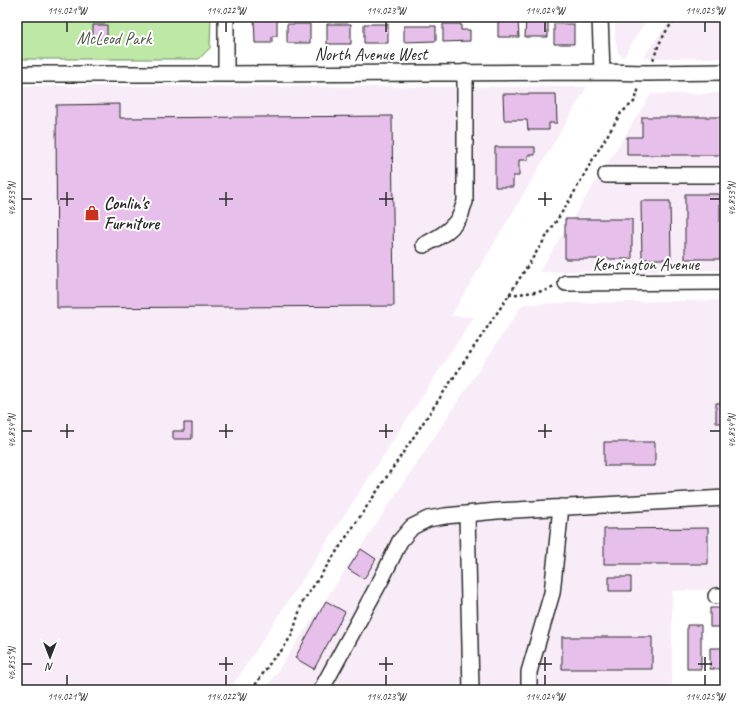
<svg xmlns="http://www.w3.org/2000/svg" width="742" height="707" font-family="Caveat,sans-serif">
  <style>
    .built { fill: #f8ecf9 }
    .green { fill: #bde8a5; stroke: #748a68 }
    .building { fill: #e6c0ea; stroke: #2b2b2b }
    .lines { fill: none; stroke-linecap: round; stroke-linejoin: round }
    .minor-casing { stroke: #2b2b2b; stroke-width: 18 }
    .path { stroke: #2b2b2b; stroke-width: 2.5; stroke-dasharray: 3 3; stroke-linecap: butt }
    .minor { stroke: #fff; stroke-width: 15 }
    .ticks { fill: none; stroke: #2b2b2b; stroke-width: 1.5 }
    .labels { text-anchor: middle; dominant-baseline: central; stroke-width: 4; stroke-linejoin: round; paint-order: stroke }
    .park-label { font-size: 17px; fill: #505a4a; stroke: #fff }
    .street-label { font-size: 17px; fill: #2b2b2b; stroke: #fff }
    .poi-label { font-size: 17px; font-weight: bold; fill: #2b2b2b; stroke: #fff; text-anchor: start }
    .neatline { fill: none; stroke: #2b2b2b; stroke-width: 1.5 }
    .ticks-label { font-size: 10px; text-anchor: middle; fill: #2b2b2b }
  </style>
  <rect width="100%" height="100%" fill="#fff"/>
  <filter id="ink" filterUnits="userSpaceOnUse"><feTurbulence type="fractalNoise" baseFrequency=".025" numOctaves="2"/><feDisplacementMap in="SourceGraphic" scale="8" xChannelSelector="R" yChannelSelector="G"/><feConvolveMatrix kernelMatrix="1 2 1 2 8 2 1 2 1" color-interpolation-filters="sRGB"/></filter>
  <g filter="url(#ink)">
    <!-- built -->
    <path class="built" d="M615,17H648L623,58L618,53L615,38Z
      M672,17H725V58H643Z
      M17,86L587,87L451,316L474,317L230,690H17Z
      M725,93V270L539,272L651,94Z
      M725,300V589L672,591V690H265L523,304Z"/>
    <!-- green -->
    <path class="green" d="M17,17H211L210,48L199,59H17Z"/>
    <!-- building -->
    <path class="building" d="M254,17H277V36H272V43H255Z
      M526,19H548V37H525Z
      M518,21L519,37H498V22Z
      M287,24H310V43H287Z
      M327,24H351V44H327Z
      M364,24H388V43H364Z
      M443,24H461V30H470V41L443,42Z
      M554,24H574V44H554Z
      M93,25H107V39H93Z
      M404,26H436V41L404,42Z
      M503,94H556L557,123H549V130H528L527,120H504Z
      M120,104V118L392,116L394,306L57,308L56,105Z
      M642,117H725V155H627V137H642Z
      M495,147H535V155H528V160H519V176H513V187H495Z
      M685,194H720V259H685Z
      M641,201H670L671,259H642Z
      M565,219H632V259H565Z
      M716,403H725V423H716Z
      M184,423H192V439H173V431H184Z
      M604,442H655V466H604Z
      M708,528V564H604V529Z
      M361,549L376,559L364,579L348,569Z
      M609,577H631V591H609Z
      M326,601L345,612L314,669L295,658Z
      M710,608H725V627H710Z
      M687,625H701V669H687Z
      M562,637H652V669H562Z
      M710,648H725V669H710Z"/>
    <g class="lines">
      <!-- minor casing -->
      <g class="minor-casing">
        <path id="minor" d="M600,17L602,72
          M17,74H226L602,72L647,73L725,72
          M226,74V17
          M606,175H725
          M424,245C438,238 454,229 461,214C462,210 463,206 465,202V72
          M566,283L725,282
          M467,514L471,690
          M716,596H725
          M321,690L382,578L400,541L412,527L428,519L445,516L497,511L725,498
          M529,690V672L552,593L561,507"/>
      </g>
      <!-- path -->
      <path class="path" d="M653,60L659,44L668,28L679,17
        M509,295L544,291L555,287
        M252,690L272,660L281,651L292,635L302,603L509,295L571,198L593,159L621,113L635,101L639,87"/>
      <!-- minor -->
      <use href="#minor" class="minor"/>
    </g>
  </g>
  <!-- ticks -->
  <path class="ticks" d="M67,22V32M226,22V32M386,22V32M545,22V32M705,22V32M67,192V206M226,192V206M386,192V206M545,192V206M22,199H32M60,199H74M219,199H233M379,199H393M538,199H552M710,199H720M67,424V438M226,424V438M386,424V438M545,424V438M22,431H32M60,431H74M219,431H233M379,431H393M538,431H552M710,431H720M226,657V671M386,657V671M545,657V671M705,657V671M22,664H32M219,664H233M379,664H393M538,664H552M698,664H712M67,675V685M226,675V685M386,675V685M545,675V685M705,675V685"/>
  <!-- icons -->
  <defs>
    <g id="shop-bare" transform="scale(1.2)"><path d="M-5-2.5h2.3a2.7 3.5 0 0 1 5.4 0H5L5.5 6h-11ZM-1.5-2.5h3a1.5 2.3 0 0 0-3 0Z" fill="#c8321e" stroke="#fff" stroke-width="2.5" paint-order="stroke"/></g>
  </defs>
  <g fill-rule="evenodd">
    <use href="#shop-bare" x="92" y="213"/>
  </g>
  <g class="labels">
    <!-- park labels -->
    <g class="park-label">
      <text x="114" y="38">McLeod Park</text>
    </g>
    <!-- street labels -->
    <g class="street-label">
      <text x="371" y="54">North Avenue West</text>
      <text x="646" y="264">Kensington Avenue</text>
    </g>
    <!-- poi labels -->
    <g class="poi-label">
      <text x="104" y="203">Conlin's<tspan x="104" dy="20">Furniture</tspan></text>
    </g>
  </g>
  <!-- margin -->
  <rect width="742" height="707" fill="none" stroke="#fff" stroke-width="44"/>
  <!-- north arrow -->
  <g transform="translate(50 657) rotate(180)" stroke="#ffffff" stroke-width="3" paint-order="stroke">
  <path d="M0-3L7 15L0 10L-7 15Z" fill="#2b2b2b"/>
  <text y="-6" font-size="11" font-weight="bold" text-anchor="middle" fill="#2b2b2b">N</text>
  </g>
  <rect x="22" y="22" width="698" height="663" class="neatline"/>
  <g class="ticks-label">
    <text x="67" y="14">114.021°W</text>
    <text x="226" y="14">114.022°W</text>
    <text x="386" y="14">114.023°W</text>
    <text x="545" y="14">114.024°W</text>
    <text x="705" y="14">114.025°W</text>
    <text transform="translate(731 199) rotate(-90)" y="4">46.853°N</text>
    <text transform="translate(11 199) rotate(-90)" y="4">46.853°N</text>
    <text transform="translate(731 431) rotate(-90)" y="4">46.854°N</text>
    <text transform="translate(11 431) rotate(-90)" y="4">46.854°N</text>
    <text transform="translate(11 664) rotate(-90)" y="4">46.855°N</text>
    <text x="67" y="700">114.021°W</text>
    <text x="226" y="700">114.022°W</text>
    <text x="386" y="700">114.023°W</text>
    <text x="545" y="700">114.024°W</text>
    <text x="705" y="700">114.025°W</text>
  </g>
</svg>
